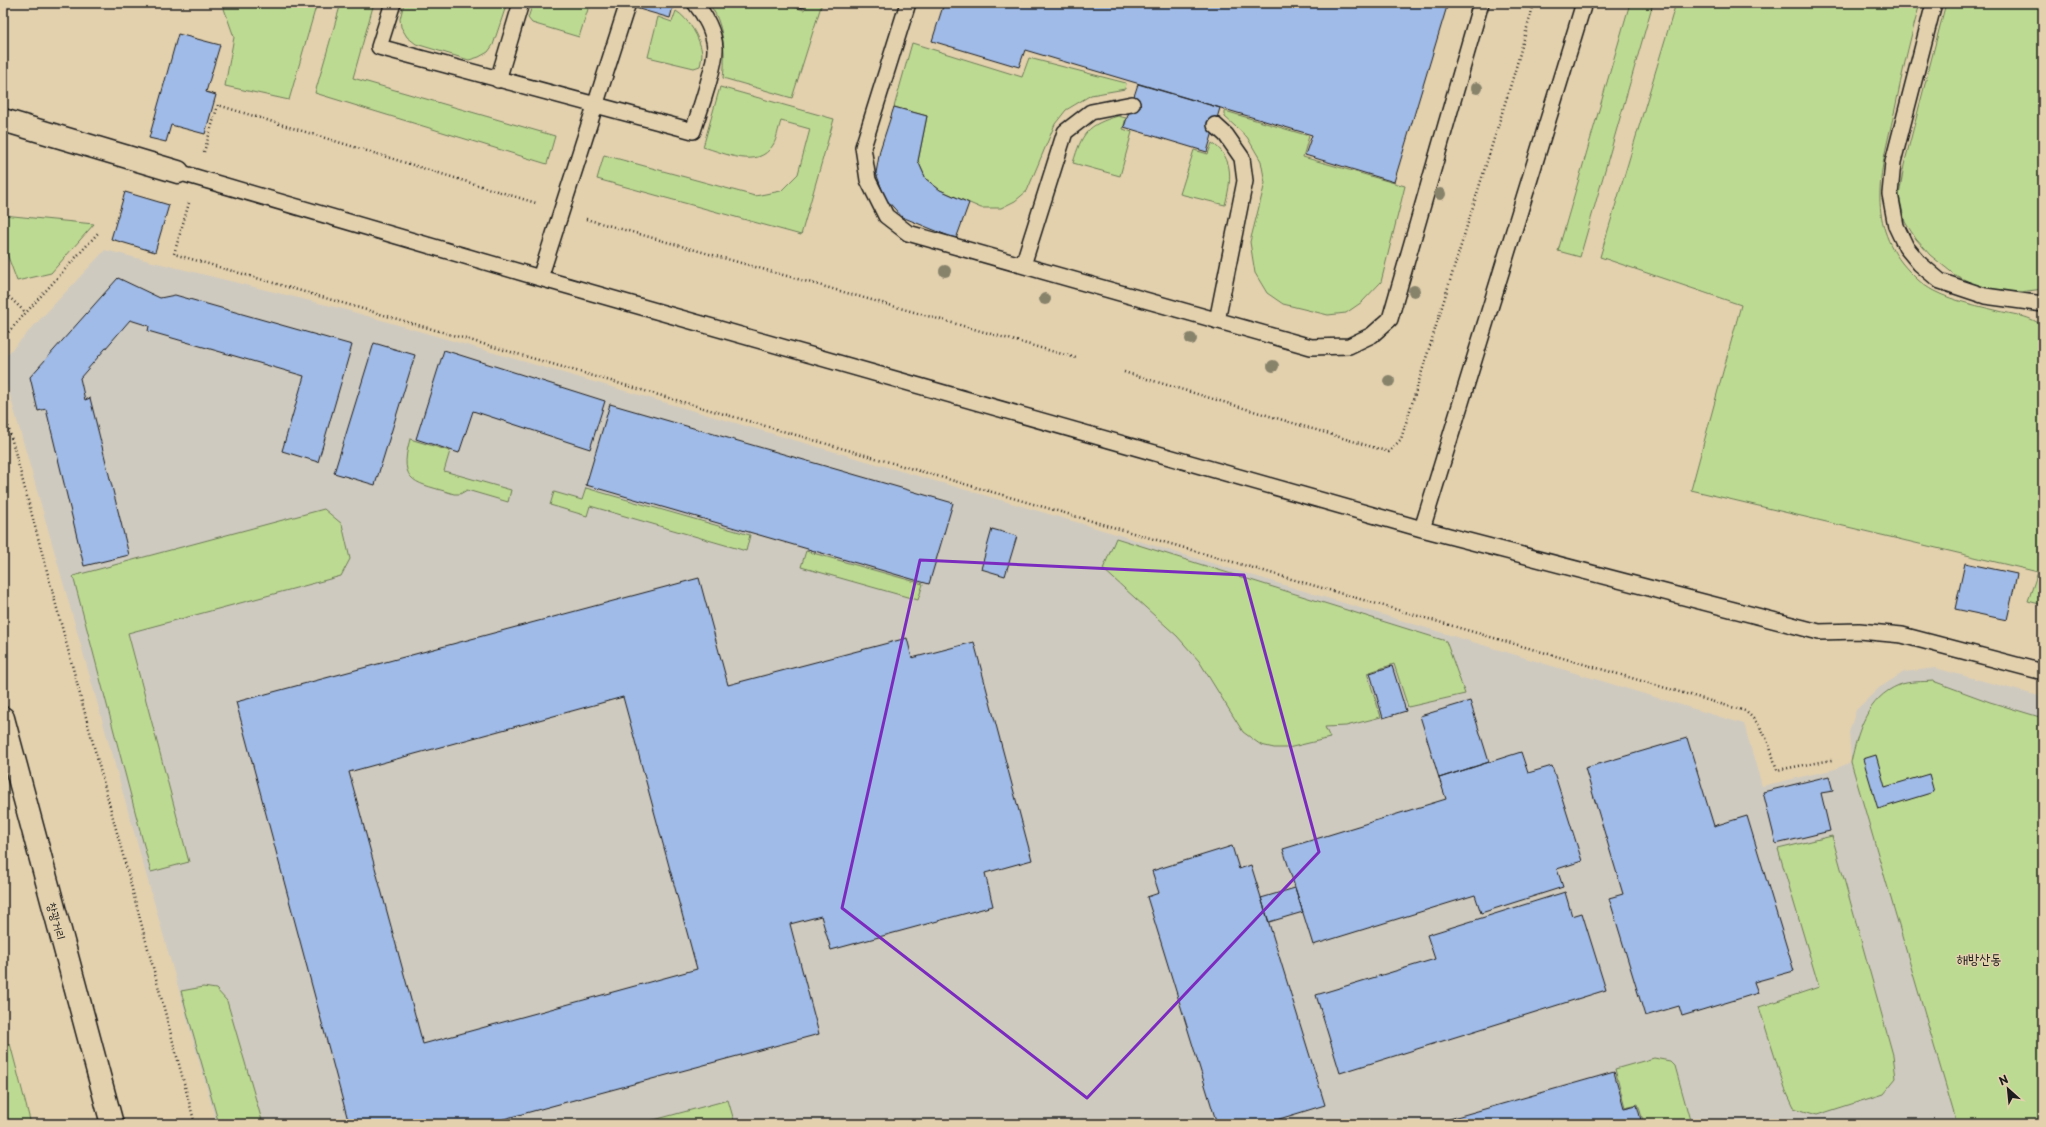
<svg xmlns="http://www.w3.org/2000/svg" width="2046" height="1127" font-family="'Playpen Sans','Poor Story',sans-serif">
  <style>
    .built { fill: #cfcabf }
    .green { fill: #bdda92; stroke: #6c7b57 }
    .building { fill: #a0bbe7; stroke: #1c1c1c; fill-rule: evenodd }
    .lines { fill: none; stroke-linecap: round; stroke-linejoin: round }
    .lane-casing { stroke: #1c1c1c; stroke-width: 18 }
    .street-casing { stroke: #1c1c1c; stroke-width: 25 }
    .path { stroke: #1c1c1c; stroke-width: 2.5; stroke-dasharray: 1 3; stroke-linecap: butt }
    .lane { stroke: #e3d1ae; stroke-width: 15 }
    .street { stroke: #e3d1ae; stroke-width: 22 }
    .tree { fill: #87826b }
    .marked { fill: none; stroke: #7b2cbf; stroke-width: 3; stroke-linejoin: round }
    .labels { text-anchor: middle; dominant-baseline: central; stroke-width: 3; stroke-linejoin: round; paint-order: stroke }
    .street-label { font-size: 12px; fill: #1c1c1c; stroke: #e3d1ae }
    .quarter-label { font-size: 14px; fill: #1c1c1c; stroke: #e3d1ae }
  </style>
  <rect width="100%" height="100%" fill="#e3d1ae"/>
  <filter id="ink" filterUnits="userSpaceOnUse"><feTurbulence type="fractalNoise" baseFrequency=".025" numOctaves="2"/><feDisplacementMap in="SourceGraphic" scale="8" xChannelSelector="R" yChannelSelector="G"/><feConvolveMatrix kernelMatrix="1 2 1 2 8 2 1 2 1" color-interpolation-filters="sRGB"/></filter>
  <g filter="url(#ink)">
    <!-- built -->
    <path class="built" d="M105,250L343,309L1076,522L1744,724L1762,786L1835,769L1851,762L1849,732L1856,710L1879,688L1904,672L1935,668L2043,697V1124H217L3,371V359Z"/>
    <!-- green -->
    <path class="green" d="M222,3H317L289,100L225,86L234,37Z
      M341,3H374L353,78L555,136L547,164L315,93Z
      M404,3H507L493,45L488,52L479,57L469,60L416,44L407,37L401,27L400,19Z
      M533,3H590L579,37L532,23L528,18Z
      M708,3H780L804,10L806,3H822L792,98L723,78C726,56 724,20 708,3Z
      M1630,3H1653L1580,257L1558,251Z
      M1676,3H1920C1910,38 1902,74 1895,109C1883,163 1865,215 1902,263C1911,274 1922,285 1934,291C1955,302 1980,306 2003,312C2018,315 2031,317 2043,326V605L2028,601L2038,572L1691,490L1741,305L1600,257Z
      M1946,3H2043V289L2012,293L1986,290L1955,275L1930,255L1916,239L1905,222L1899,196L1904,165Z
      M676,11C689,19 700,38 702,53C702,57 701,62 700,66L694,68L648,57L658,17L672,22Z
      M912,43L1022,77L1029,58L1126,83L1125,89L1091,95L1066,110L1055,124L1027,191L1015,201L1001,208H981L940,190L926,179L918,161L927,116L894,107Z
      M720,87L834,119L801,235L597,179L604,155L755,196L781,191L798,174L810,129L781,121C778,129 777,139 773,145C758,170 725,153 703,147Z
      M1225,111L1309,136L1303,157L1405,186L1381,282L1362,302L1346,313L1328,315L1283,304L1267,293L1255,273L1250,242L1265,183L1261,161L1247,137L1225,117Z
      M1118,116L1126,118L1123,129L1132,132L1120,176L1073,163C1082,133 1087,125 1118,116Z
      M1212,143C1235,158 1231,182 1225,205L1180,194L1194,150L1208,154Z
      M3,215L94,224L51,273L17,281L3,243Z
      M410,439L450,451L444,471L511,490L508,502L467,490L460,494H454C417,482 397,485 410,439Z
      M586,488L750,535L746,551L590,506L587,516L550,505L554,492L582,500Z
      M324,509L342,524L350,559L341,576L128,633L189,862L151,872L73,576Z
      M1116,538L1446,641L1465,694L1408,707L1394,664L1367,673L1381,717L1346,726L1325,727L1330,738L1288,748H1274L1261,745L1254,740L1243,732L1199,661L1177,636L1103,569Z
      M806,551L923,584L918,600L801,567Z
      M1933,681L1990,702L2043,718V1124H1957L1851,762C1858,731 1867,698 1899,685C1909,681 1923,682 1933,681Z
      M1832,836L1893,1055L1896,1078L1883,1094L1817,1115L1794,1108L1785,1089L1759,1007L1819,987L1778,849Z
      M203,987L216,989L227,1001L263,1124H219L181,991Z
      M10,1044L31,1124H3V1046Z
      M1654,1058L1670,1061L1675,1066L1691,1124H1644L1638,1104L1625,1107L1615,1069Z
      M728,1100L735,1124H639Z"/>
    <!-- building -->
    <path class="building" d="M618,3H674L670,18Z
      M787,3H804L803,8Z
      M944,3H1448L1394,182L1305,155L1312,135L1025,50L1019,67L932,41Z
      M178,34L220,45L206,92L216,95L205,134L171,125L166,142L149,138Z
      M1138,84L1220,108L1207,152L1124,127Z
      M894,107L927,116L918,161L926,179L940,190L969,203L956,239L902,217L885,198L876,173L880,150Z
      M125,192L169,205L155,252L111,239Z
      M118,278L160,298L175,295L352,345L318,462L282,451L304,376L148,331L149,326L130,320L80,378L85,400L90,398L129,555L84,566L46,409L38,411L30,377Z
      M374,343L415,355L375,485L334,473Z
      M444,350L605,401L590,449L473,411L459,453L416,439Z
      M610,404L953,503L929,584L586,485Z
      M992,529L1017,536L1005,576L981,569Z
      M1965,563L2017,574L2007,620L1955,609Z
      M699,578L728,685L907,638L912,658L974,642L1032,860L985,873L993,906L831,950L821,916L790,924L819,1034L485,1124H349L236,702ZM623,697L697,969L423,1044L349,772Z
      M1392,666L1406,711L1383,718L1370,673Z
      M1470,701L1489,762L1439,778L1420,716Z
      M1687,738L1714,826L1747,816L1794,971L1754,982L1758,993L1682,1016L1679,1006L1645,1016L1609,898L1623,894L1585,768Z
      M1521,752L1528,773L1552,766L1582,861L1557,869L1563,887L1481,913L1475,895L1313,945L1283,849L1446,799L1439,778Z
      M1876,755L1885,787L1929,774L1934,792L1878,809L1863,759Z
      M1829,776L1833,791L1821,793L1830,831L1776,844L1763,792Z
      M1232,846L1239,869L1251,865L1325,1105L1263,1124H1217L1147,897L1159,893L1152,871Z
      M1295,888L1303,912L1269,922L1261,898Z
      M1565,892L1572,916L1582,913L1606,990L1340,1073L1316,995L1435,959L1427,935Z
      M1614,1072L1624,1108L1637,1105L1642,1124H1432Z"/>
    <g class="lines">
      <!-- lane casing -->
      <g class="lane-casing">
        <path id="lane" d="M393,3L379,47L693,131C699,112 716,65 715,48C714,32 705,15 695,3
          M908,3L863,147L868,180L886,216L908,233L1311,347L1349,346L1372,335L1390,319L1481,3
          M1934,3L1893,162L1890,194L1896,226L1906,247L1920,264L1940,281L1985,296L2043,304
          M498,80L521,3
          M1215,125L1226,135L1242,158L1245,181L1217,321
          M178,172L540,278L1422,529L1819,632L1859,631L1902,635L2043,672
          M1023,265L1065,132L1091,112L1132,104
          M540,278L627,6
          M1422,529L1584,3"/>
      </g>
      <!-- street casing -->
      <g class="street-casing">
        <path id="street" d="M3,120L178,172
          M3,718L112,1124"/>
      </g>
      <!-- path -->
      <path class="path" d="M204,152L218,105L536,203
        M189,203L174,254L1745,711C1766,728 1769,745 1777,770L1832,760
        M586,219L1076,358
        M3,291L26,313
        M3,338L98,233
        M1124,372L1389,452L1401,439L1515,71L1534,3
        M3,407L195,1124"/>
      <!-- lane -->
      <use href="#lane" class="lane"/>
      <!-- street -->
      <use href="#street" class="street"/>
    </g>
    <!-- trees -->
    <g class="tree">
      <circle cx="1477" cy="88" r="6"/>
      <circle cx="1440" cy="194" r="6"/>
      <circle cx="945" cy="271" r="6"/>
      <circle cx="1414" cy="291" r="6"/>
      <circle cx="1045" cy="299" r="6"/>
      <circle cx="1191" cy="339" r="6"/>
      <circle cx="1273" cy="366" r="6"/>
      <circle cx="1389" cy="381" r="6"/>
    </g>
  </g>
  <!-- marked area -->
  <path class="marked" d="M920,560L1244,575L1319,852L1087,1098L842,908Z"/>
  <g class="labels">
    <!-- street labels -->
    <g class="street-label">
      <text transform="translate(57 921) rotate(75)">창광거리</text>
    </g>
    <!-- quarter labels -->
    <g class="quarter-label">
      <text x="1979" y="958">해방산동</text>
    </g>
  </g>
  <!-- margin -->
  <rect width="2046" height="1127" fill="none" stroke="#e3d1ae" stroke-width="16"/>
  <rect x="8" y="8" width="2030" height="1111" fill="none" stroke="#1c1c1c" stroke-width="1.5" filter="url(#ink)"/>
  <!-- north arrow -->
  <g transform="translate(2008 1089) rotate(333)" stroke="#e3d1ae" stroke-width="3" paint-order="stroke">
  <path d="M0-3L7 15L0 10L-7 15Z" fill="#1c1c1c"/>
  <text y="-6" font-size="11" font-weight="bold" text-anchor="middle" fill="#1c1c1c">N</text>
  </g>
</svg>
